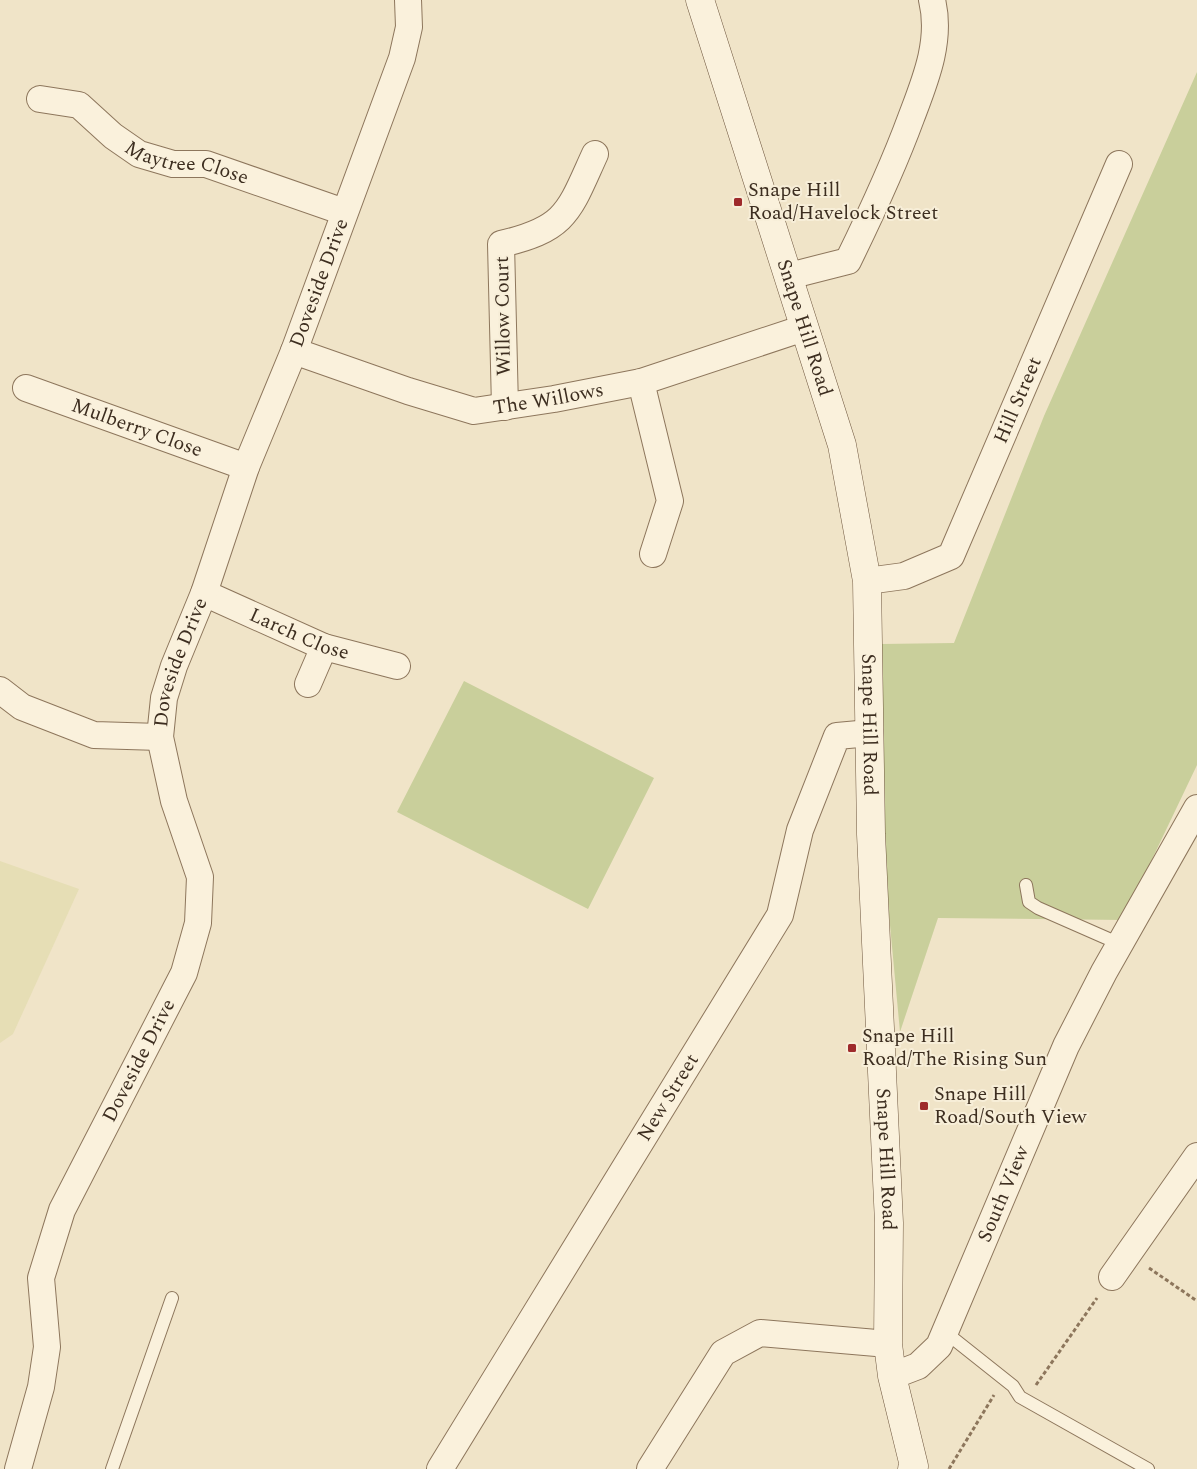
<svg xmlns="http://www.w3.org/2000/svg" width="1197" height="1469" font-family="Spectral,serif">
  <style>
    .farmland { fill: #e6deb5 }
    .green { fill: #c9cf9b }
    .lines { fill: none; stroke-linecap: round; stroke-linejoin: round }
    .lane-casing { stroke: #8d765c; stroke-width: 14 }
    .street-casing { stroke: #8d765c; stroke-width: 28 }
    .secondary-casing { stroke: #6f573f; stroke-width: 29 }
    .path { stroke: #8d765c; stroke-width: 3; stroke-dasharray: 4 2.5; stroke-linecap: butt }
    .lane { stroke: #faf1dc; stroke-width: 12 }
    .street { stroke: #faf1dc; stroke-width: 26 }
    .secondary { stroke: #faf1dc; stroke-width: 28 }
    .poi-dot { fill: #9e2a2b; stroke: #f7eed8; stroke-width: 2 }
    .labels { text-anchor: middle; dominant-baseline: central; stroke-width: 4; stroke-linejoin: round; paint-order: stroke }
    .street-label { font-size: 20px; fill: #3d2e20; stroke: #f7eed8 }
    .poi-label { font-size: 20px; fill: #3d2e20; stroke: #f7eed8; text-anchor: start }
  </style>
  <rect width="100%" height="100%" fill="#f0e4c8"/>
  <!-- farmland -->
  <path class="farmland" d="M0,861L79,889L13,1034L0,1043Z"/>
  <!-- green -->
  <path class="green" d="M1197,72V765L1123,920L938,918L900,1032L884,861L881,644L954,643L1044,416Z
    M464,681L654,778L588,909L397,812Z"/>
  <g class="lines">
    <!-- lane casing -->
    <g class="lane-casing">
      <path id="lane" d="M1026,885L1029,902L1038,908L1120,944
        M945,1332L1013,1386L1020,1397L1148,1469
        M112,1469L172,1298"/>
    </g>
    <!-- street casing -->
    <g class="street-casing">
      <g id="street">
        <path id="s1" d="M40,99L79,105L113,136L139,154L173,164H206L344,212"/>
        <path d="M789,276L848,261C871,214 893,167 911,118C925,81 942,41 932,0"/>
        <path id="s2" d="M294,351L408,391L474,411L554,399L641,382L804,328"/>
        <path d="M641,382L670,501L653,554"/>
        <path id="s3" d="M26,388L246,467"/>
        <path d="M505,407L501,244C567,229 569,211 595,154"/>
        <path id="s4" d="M867,581L904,576L951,556L1119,164"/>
        <path id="s5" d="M204,593L324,647L397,666"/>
        <path d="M308,684L324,647"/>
        <path d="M0,690L22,707L94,735L160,737"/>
        <path d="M1112,1277L1197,1156"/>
        <path id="s6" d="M892,1376L918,1366L939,1346L1066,1046L1104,972L1197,808"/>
        <path id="s7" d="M18,1469L41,1387L47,1347L41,1278L62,1210L184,973L198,923L200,877L174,801L160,737L164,698L174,666L204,593L246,467L294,351L402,58L409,27L408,0"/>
        <path id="s8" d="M440,1469L780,915L800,830L837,736L870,733"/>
        <path d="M650,1469L723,1353L760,1333L888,1344"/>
      </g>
    </g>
    <!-- secondary casing -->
    <g class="secondary-casing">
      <g id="secondary">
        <path id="s9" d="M700,0L842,445L867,581L871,834L889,1223L888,1344L892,1376L914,1466L912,1469"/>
      </g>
    </g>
    <!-- path -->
    <path class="path" d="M1149,1268L1197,1301
      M1036,1385L1097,1298
      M949,1469L994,1395"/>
    <!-- lane -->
    <use href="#lane" class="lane"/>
    <!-- street -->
    <use href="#street" class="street"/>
    <!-- secondary -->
    <use href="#secondary" class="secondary"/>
  </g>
  <!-- markers -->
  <g class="poi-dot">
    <rect x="733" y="197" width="10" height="10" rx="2.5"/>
    <rect x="847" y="1043" width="10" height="10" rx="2.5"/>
    <rect x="919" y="1101" width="10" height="10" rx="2.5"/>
  </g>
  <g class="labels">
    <!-- street labels -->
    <g class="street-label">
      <text stroke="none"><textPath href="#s1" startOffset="166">Maytree Close</textPath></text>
      <text stroke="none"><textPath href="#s7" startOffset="1259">Doveside Drive</textPath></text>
      <text transform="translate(503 316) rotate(-91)">Willow Court</text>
      <text stroke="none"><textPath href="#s9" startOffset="344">Snape Hill Road</textPath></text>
      <text stroke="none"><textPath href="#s2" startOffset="265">The Willows</textPath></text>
      <text stroke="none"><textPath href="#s4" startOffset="258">Hill Street</textPath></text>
      <text stroke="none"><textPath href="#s3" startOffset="118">Mulberry Close</textPath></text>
      <text stroke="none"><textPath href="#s5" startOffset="104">Larch Close</textPath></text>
      <text stroke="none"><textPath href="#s7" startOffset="854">Doveside Drive</textPath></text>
      <text stroke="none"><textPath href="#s9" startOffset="749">Snape Hill Road</textPath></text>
      <text stroke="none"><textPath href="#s7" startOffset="434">Doveside Drive</textPath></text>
      <text stroke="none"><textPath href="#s8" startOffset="436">New Street</textPath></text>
      <text stroke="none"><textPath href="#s9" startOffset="1184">Snape Hill Road</textPath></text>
      <text stroke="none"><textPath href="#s6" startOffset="222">South View</textPath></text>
    </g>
    <!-- poi labels -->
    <g class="poi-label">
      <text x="748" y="190">Snape Hill<tspan x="748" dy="23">Road/Havelock Street</tspan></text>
      <text x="862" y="1036">Snape Hill<tspan x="862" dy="23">Road/The Rising Sun</tspan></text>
      <text x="934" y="1094">Snape Hill<tspan x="934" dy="23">Road/South View</tspan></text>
    </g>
  </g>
</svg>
